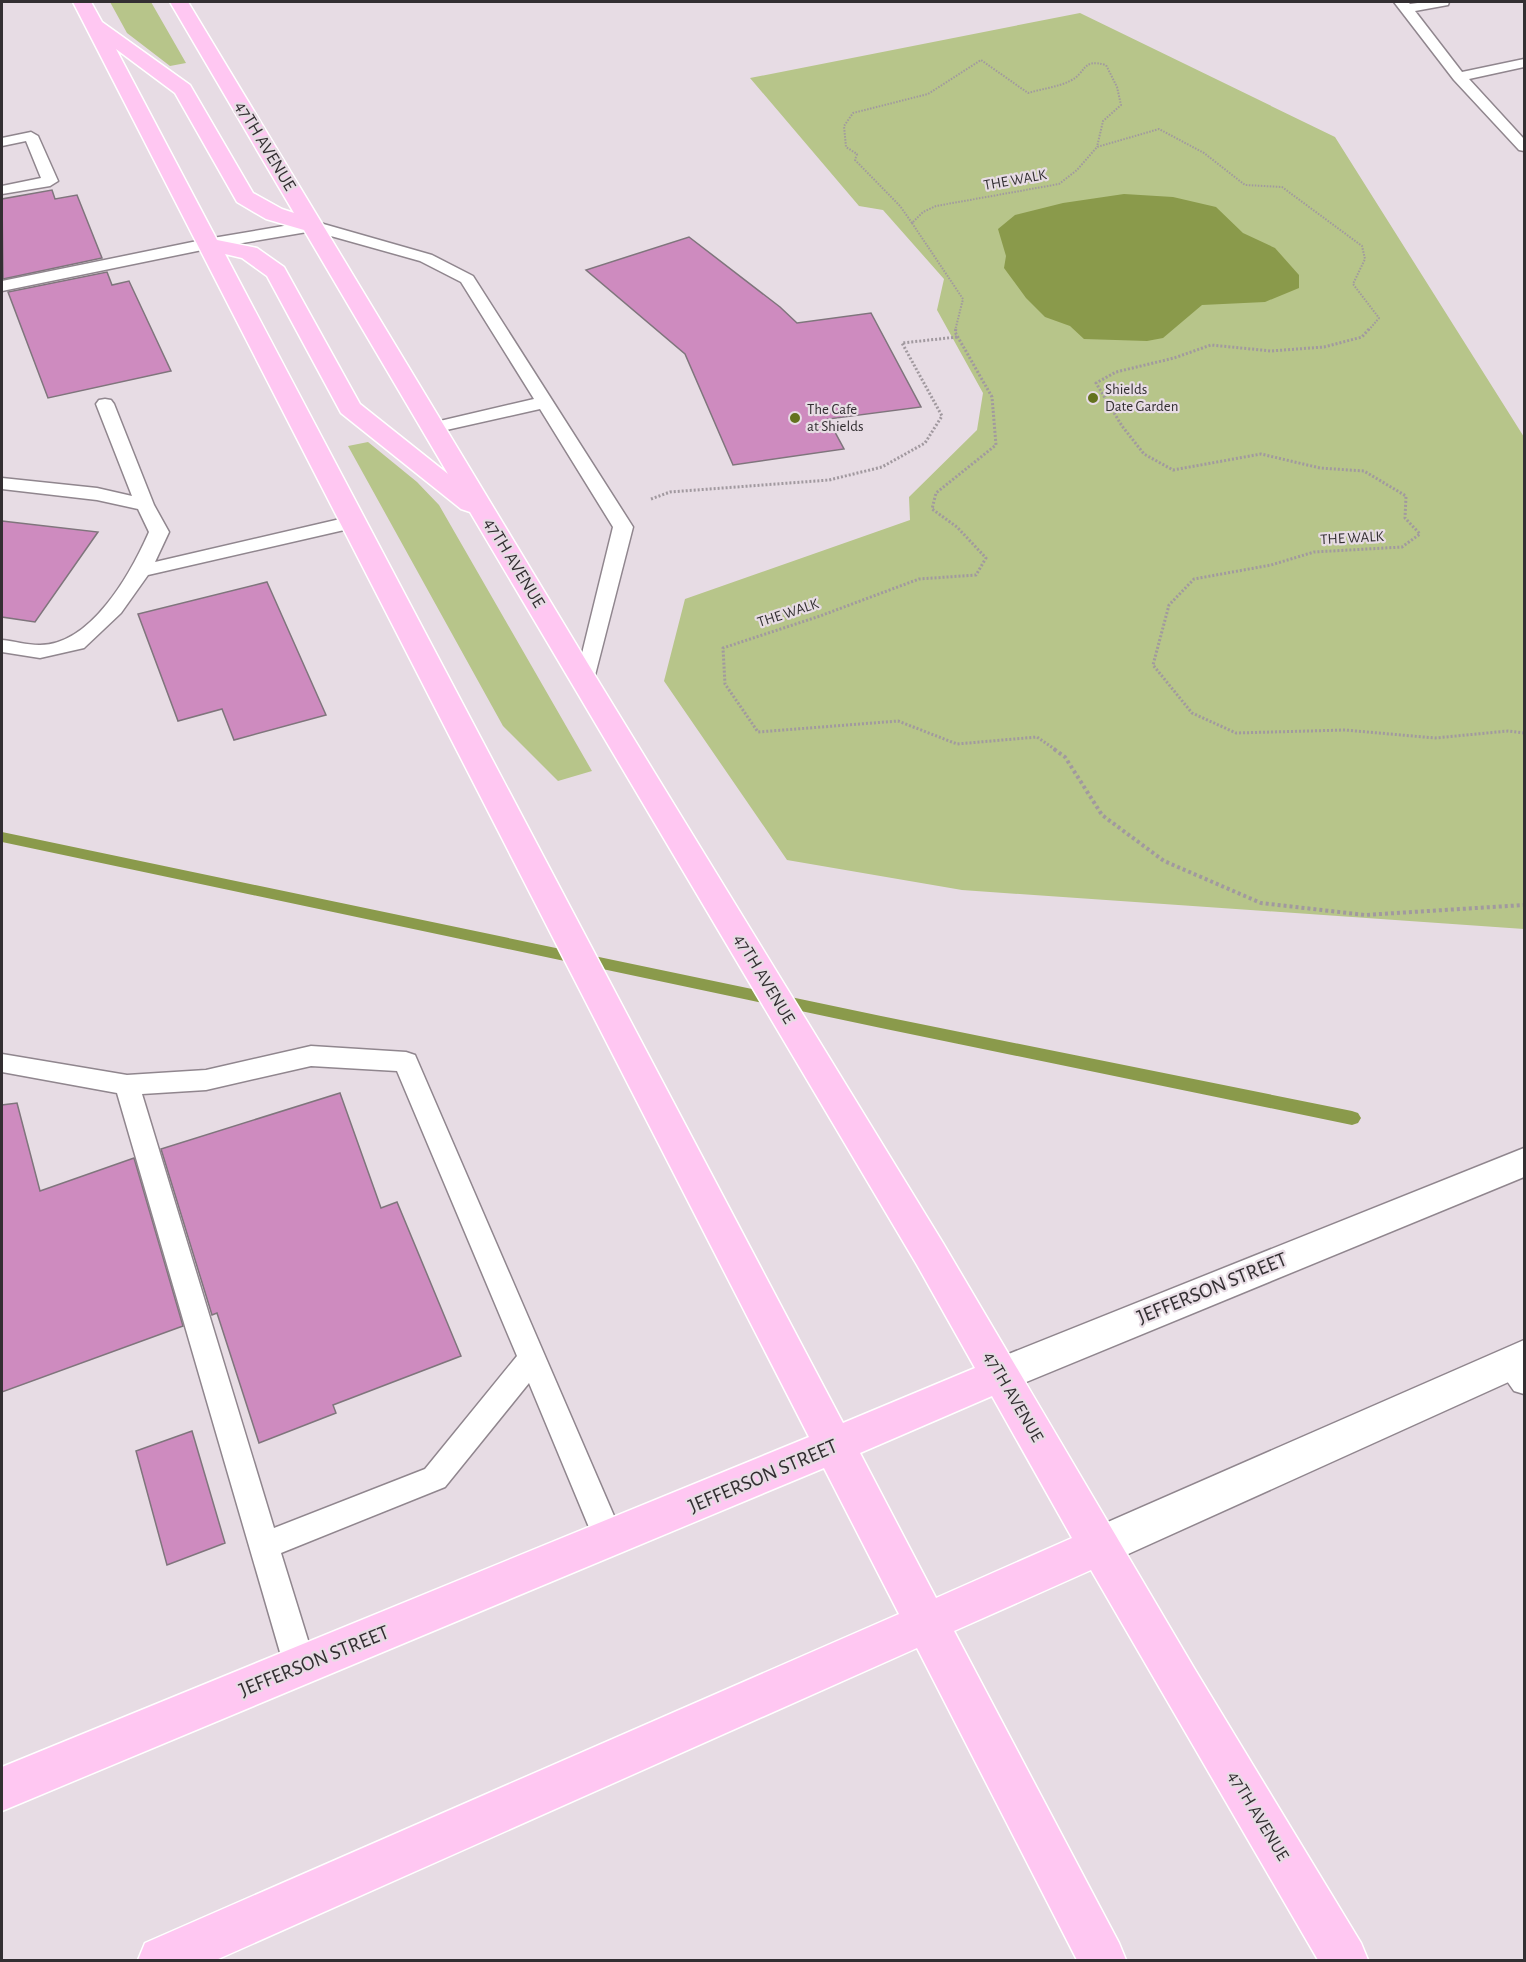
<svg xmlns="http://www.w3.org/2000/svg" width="1526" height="1962" font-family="'Alegreya Sans',sans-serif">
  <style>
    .green { fill: #b7c58a }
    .water { fill: #8a9a4b }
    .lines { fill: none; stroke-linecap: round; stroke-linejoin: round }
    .stream { fill: #8a9a4b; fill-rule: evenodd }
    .building { fill: #ce8bbf; stroke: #7f757c; stroke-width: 1.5 }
    .lane-casing { stroke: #90868e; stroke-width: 3 }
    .secondary-casing { stroke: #90868e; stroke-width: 3 }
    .primary-casing { stroke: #fff; stroke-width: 3 }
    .path-far2 { stroke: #a1999f; stroke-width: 2; stroke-dasharray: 1.5 1.5; stroke-linecap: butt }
    .path-far1 { stroke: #a1999f; stroke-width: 3; stroke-dasharray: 2 2; stroke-linecap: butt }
    .path { stroke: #a1999f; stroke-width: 4; stroke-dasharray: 3 3; stroke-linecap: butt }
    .lane { fill: #fff; fill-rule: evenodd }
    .secondary { fill: #fff; fill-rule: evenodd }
    .primary { fill: #ffc7f2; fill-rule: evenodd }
    .poi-dot { fill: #63721e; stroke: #e7dce4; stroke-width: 2 }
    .labels { text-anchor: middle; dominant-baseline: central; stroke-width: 4.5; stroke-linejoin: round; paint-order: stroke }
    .far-street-label { font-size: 15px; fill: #332f32; stroke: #e7dce4 }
    .far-poi-label { font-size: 15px; fill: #332f32; stroke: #e7dce4; text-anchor: start }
    .street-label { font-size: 18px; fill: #332f32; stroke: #e7dce4 }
    .near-street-label { font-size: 21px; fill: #332f32; stroke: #e7dce4 }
  </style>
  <rect width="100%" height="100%" fill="#e7dce4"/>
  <!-- green -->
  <path class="green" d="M110,2H151L186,63L170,66L127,33Z
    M1080,13L1335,137L1524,437V929L962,890L787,860L664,681L685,599L910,520L909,497L977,430L983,393L937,310L944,279L883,210L859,206L750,78Z
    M368,442L417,482L439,505L592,771L558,781L503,726L348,446Z"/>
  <!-- water -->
  <path class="water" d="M1124,194L1173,197L1216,207L1243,233L1275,248L1299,275V288L1265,302L1202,305L1163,338L1147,341L1084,339L1070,326L1045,317L1026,298L1004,268L1006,256L998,229L1015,215L1063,203Z"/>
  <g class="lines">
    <!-- stream -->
    <path class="stream" d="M2,832L881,1016L1352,1111L1358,1113L1361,1118L1358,1123L1352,1125L881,1028L2,842Z"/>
  </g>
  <!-- building -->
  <path class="building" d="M52,190L55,199L77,195L102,258L3,279L2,199Z
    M689,237L780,307L797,323L871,313L921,407L828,419L844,449L733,465L685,354L586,270Z
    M107,272L112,285L129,281L171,371L48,398L8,292Z
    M2,521L98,532L35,622L2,617Z
    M267,582L326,715L234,740L222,709L178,721L138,614Z
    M340,1093L381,1208L397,1202L461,1356L333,1405L336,1413L259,1443L217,1313L212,1315L161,1149Z
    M17,1103L40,1191L134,1158L183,1326L2,1392V1105Z
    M192,1431L225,1543L167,1565L136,1451Z"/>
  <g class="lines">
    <!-- lane casing -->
    <g class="lane-casing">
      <path id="lane" d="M1394,2H1408L1410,4L1425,2H1449L1448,5L1415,11L1462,72L1524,59V67L1469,79L1524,139V151L1519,150L1454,80Z
        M31,132L38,136L58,181L50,186L2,194V186L41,178L26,141L2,146V138Z
        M313,221L432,255L473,276L633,527L592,687L585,689L578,687L575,682L613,527L540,409L433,433L427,432L424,428L427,424L534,399L461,282L420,261L313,231L207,249L2,291V281L207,239Z
        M105,399L111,400L114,404L154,505L169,532L155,562L353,516L360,518L362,522L360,526L353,528L148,575L121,613L84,648L40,658L2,652V640C14,641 27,645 39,645C91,646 131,573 149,532L138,509L97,500L2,489V478L97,488L132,496L96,404L99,400Z
        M311,1046L406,1052L415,1055L624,1539L620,1549L609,1553L598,1549L529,1383L445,1487L281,1553L316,1666L311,1677L300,1681L289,1677L284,1666L117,1093L2,1072V1054L127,1075L206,1070ZM311,1066L397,1071L517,1356L425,1469L274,1528L142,1094L206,1090Z
        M1509,1352L1519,1355L1524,1362V1394L1514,1391L1495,1364L1499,1355Z"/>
    </g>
    <!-- secondary casing -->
    <g class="secondary-casing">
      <path id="secondary" d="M1524,1148V1177L1014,1387L1000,1392L986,1387L981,1375L986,1363Z
        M1524,1340V1375L1115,1560L1100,1565L1085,1560L1079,1546L1085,1532Z"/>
    </g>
    <!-- primary casing -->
    <g class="primary-casing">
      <path id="primary" d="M73,2H91L102,22L190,85L253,193L282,209L294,213L170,2H188L599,682L943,1243L1194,1668L1361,1943L1368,1960H1318L1091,1570L954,1631L1119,1943L1126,1960H1077L917,1648L216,1960H138L145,1943L899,1614L824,1468L2,1811V1767L809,1437ZM116,49L175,93L237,202L266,219L304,230L448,474L360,404L284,267L257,248L217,240ZM225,254L242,258L267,276L341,413L461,509L470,512L917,1265L975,1368L843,1423ZM992,1396L1072,1538L936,1598L860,1453Z"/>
    </g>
    <!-- path-far2 -->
    <path class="path-far2" d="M912,223L900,206L855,160L857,154L846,147L844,126L853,113L928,94L981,60L1028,93C1041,89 1058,87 1070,81C1087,73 1081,58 1106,65L1117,87L1121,105L1103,121L1097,147
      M955,331L963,299L912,223L923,212L936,206L1059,184L1077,170L1097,147L1159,129L1204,153L1245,185L1282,187L1362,246L1365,259L1353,284L1379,318L1368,331"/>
    <!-- path-far1 -->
    <path class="path-far1" d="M956,329L955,332L992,397L996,445L936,493L932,509L957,527L986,558L976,575L919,579L820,616L723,648L725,684L758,732L898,721L957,744L1037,737L1056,750
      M1369,329L1362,337L1324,347L1271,351L1211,345L1174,358L1116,372L1096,383L1122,426L1144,454L1173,470L1261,454L1320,468L1364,471L1406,496L1405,518L1420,534L1402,547L1314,552L1271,565L1194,579L1169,605L1153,665L1192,713L1236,733L1345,730L1435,738L1508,731L1524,733
      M651,499L670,492L829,480L882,467L925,443L942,416L902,343L957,337"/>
    <!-- path -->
    <path class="path" d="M1054,749L1065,757L1102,815L1164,861L1261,903L1365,915L1524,905"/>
    <!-- lane -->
    <use href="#lane" class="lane"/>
    <!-- secondary -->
    <use href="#secondary" class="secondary"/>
    <!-- primary -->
    <use href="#primary" class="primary"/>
  </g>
  <!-- markers -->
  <g class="poi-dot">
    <circle cx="1093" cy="398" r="6"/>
    <circle cx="795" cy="418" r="6"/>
  </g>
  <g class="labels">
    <!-- far-street labels -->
    <g class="far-street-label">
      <text transform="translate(1015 180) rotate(-10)">THE WALK</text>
      <text transform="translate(1352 538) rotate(-3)">THE WALK</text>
      <text transform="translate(788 613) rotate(-18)">THE WALK</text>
    </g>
    <!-- far-poi labels -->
    <g class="far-poi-label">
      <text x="1105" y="389">Shields<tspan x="1105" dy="17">Date Garden</tspan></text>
      <text x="807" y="409">The Cafe<tspan x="807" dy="17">at Shields</tspan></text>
    </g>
    <!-- street labels -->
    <g class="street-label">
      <text transform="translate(265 146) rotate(59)">47TH AVENUE</text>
      <text transform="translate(514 563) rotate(59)">47TH AVENUE</text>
      <text transform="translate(764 979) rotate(59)">47TH AVENUE</text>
      <text transform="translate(1013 1397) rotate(60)">47TH AVENUE</text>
      <text transform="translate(1258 1816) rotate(59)">47TH AVENUE</text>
    </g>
    <!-- near-street labels -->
    <g class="near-street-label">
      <text transform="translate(1212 1288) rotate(-22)">JEFFERSON STREET</text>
      <text transform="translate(763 1476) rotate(-23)">JEFFERSON STREET</text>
      <text transform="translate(314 1661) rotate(-22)">JEFFERSON STREET</text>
    </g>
  </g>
  <!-- border -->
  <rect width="1526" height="1962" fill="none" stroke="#332f32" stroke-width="6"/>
</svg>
